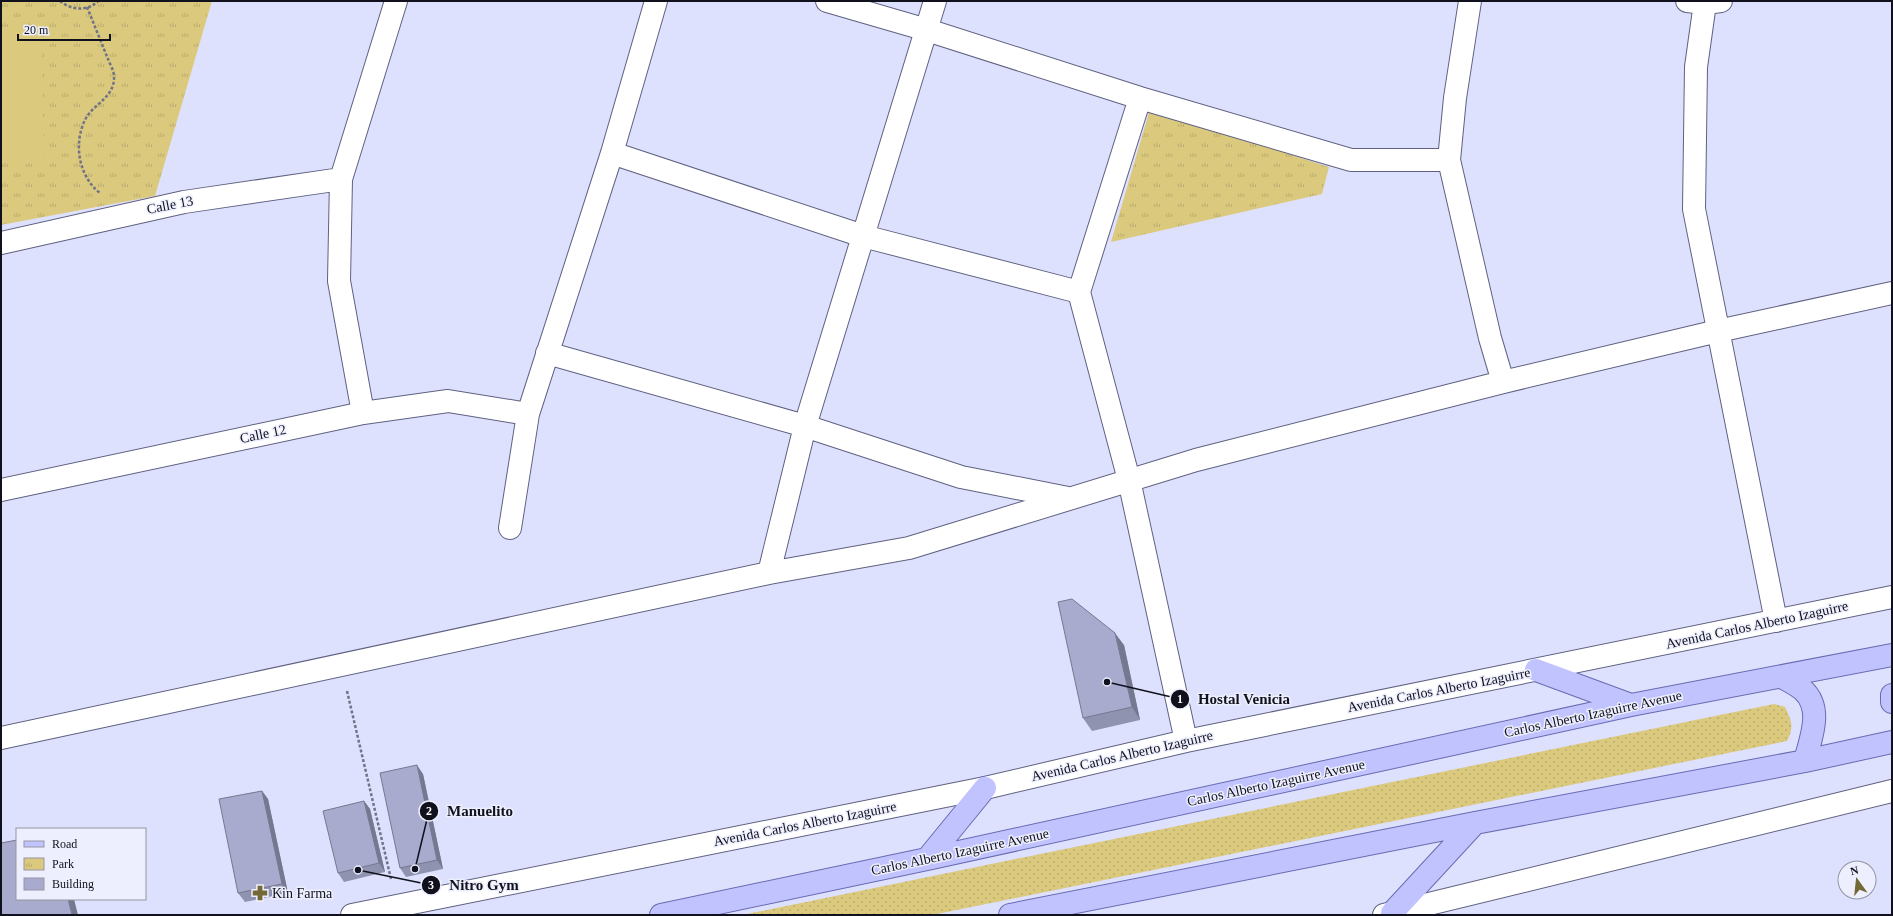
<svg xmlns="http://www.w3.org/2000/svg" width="1893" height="916" font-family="'Times New Roman',serif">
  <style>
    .grass { fill: url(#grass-dots) }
    .park { fill: url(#park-tufts) }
    .pitch { fill: #dbc97e }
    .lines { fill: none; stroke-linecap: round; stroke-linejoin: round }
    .minor-casing { stroke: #5f6180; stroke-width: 24 }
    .major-casing { stroke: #686bb0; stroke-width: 24 }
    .path { stroke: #717387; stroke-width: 2.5; stroke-dasharray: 3 2; stroke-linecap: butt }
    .minor { stroke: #fff; stroke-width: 22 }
    .major { stroke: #c1c3ff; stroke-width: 22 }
    .wall { fill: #9093b0 }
    .shaded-wall { fill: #767890 }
    .building { fill: #a8abcd; stroke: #767890 }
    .labels { text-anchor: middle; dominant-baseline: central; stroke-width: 3; stroke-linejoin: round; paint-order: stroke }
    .street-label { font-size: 14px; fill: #10111d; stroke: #eeeffe }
    .poi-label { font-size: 14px; fill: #10111d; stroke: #eeeffe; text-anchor: start }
    .leader { fill: none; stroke: #10111d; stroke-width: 1.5 }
    .callout-dot { fill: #10111d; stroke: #eeeffe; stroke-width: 1.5 }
    .mark-label { font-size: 12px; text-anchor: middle; font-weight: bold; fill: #fff }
    .callout-label { font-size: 15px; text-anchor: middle; font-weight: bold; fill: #10111d; stroke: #eeeffe; stroke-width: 3; stroke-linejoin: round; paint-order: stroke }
  </style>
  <defs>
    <pattern id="grass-dots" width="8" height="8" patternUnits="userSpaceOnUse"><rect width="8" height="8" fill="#dbc97e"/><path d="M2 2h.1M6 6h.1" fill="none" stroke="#bbac6c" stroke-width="1.8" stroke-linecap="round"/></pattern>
    <pattern id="park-tufts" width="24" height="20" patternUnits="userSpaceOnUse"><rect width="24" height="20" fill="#dbc97e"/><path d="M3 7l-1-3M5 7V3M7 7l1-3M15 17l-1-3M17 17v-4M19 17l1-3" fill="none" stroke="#bbac6c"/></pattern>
  </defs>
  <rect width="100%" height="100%" fill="#dee1fe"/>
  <!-- grass -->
  <path class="grass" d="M1774,704L1785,707C1792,721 1794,728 1787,741L932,915H742Z"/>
  <!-- park -->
  <path class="park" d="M1,1H212L155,196L1,225Z
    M1150,109L1329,167L1322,194L1111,242Z"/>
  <!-- pitch -->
  <path class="pitch" d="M41,31L44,161L1,162V32Z"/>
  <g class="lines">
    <!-- minor casing -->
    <g class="minor-casing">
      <path id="minor" d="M827,1L927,30L1140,98L1351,160H1449
        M1470,1L1455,98L1449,160L1490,338L1503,382
        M1687,1L1705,3L1721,1
        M1705,3L1696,67L1694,209L1776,621
        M1140,98L1079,292L1129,480L1186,741
        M612,153L863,236L1079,292
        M1,243L184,202L341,179
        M547,353L805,426L961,477L1068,498
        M363,413L339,281L341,179L396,1
        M1,490L363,413L448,401L528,414
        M510,528L528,414L612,153L656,1
        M769,573L805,426L935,1
        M1,738L769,573L909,548L1196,460L1503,382L1718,331L1892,293
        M352,915L985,788L1186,741L1892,597
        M1384,915L1892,791"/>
    </g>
    <!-- major casing -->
    <g class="major-casing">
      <path id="major" d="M1536,670L1631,705
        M1782,677C1789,681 1797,685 1803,690C1824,709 1810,740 1805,761
        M1892,695V702
        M927,859L985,788
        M1392,913L1475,823
        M661,915L927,859L1631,705L1892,655
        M1010,915L1475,823L1805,761L1892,742"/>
    </g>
    <!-- path -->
    <path class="path" d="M60,1C71,10 87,12 98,1
      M87,7C94,24 101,42 108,59C110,64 114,71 114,76C115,97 95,103 86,118C73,142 78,176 100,193
      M347,691L391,879"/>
    <!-- minor -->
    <use href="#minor" class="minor"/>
    <!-- major -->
    <use href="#major" class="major"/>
  </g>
  <!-- wall -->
  <path class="wall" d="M1124,645L1140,720L1092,731L1083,718Z
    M423,774L443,869L406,877L400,868Z
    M262,791L268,799L288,893L245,902L238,893Z
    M364,801L370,809L385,872L344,882L338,873Z"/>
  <!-- shaded-wall -->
  <path class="shaded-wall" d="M1115,633L1124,645L1140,720L1132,707Z
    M417,765L423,774L443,869L437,860Z
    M262,791L268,799L288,893L282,884Z
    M364,801L370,809L385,872L379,863Z
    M68,899H74L78,915H72Z"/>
  <!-- building -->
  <path class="building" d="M1072,599L1115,633L1132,707L1083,718L1058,602Z
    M417,765L437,860L400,868L380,773Z
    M262,791L282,884L238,893L219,799Z
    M364,801L379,863L338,873L323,811Z
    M17,840V899H68L72,915H1V843Z"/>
  <!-- icons -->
  <defs>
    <g id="pharmacy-bare" transform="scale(1.2)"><path d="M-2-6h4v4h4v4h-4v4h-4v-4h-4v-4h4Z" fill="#746835" stroke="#eeeffe" stroke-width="2.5" paint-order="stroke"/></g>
  </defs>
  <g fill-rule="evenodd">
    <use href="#pharmacy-bare" x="260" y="893"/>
  </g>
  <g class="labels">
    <!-- street labels -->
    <g class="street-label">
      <text transform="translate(170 205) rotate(-11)">Calle 13</text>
      <text transform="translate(263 434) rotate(-12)">Calle 12</text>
      <text transform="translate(1757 625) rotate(-12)">Avenida Carlos Alberto Izaguirre</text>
      <text transform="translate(1439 690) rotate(-11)">Avenida Carlos Alberto Izaguirre</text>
      <text transform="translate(1593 714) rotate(-12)">Carlos Alberto Izaguirre Avenue</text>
      <text transform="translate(1122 756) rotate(-13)">Avenida Carlos Alberto Izaguirre</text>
      <text transform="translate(1276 783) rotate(-12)">Carlos Alberto Izaguirre Avenue</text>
      <text transform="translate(805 824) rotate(-11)">Avenida Carlos Alberto Izaguirre</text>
      <text transform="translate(960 852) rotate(-12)">Carlos Alberto Izaguirre Avenue</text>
    </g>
    <!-- poi labels -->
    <g class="poi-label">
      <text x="272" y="893">Kin Farma</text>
    </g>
  </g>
  <!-- callouts -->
  <path class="leader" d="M1107 682L1180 699M415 869L429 811M358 870L431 885"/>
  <g class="callout-dot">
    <circle cx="1107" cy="682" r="4"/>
    <circle cx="415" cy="869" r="4"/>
    <circle cx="358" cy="870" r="4"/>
    <circle cx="1180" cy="699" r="10"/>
    <circle cx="429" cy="811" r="10"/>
    <circle cx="431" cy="885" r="10"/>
  </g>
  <g class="mark-label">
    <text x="1180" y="703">1</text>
    <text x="429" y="815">2</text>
    <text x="431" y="889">3</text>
  </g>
  <g class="callout-label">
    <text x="1244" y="704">Hostal Venicia</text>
    <text x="480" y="816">Manuelito</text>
    <text x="484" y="890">Nitro Gym</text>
  </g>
  <!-- border -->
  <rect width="1893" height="916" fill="none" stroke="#10111d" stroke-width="4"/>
  <!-- legend -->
  <rect x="16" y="828" width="130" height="72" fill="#eeeffe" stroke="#9596a4"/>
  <rect x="24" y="841" width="20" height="6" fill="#c1c3ff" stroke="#9596a4"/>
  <text x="52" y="848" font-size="12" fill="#10111d">Road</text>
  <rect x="24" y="858" width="20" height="12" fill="url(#park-tufts)" stroke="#9596a4"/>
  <text x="52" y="868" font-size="12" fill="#10111d">Park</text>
  <rect x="24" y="878" width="20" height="12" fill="#a8abcd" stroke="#9596a4"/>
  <text x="52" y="888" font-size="12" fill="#10111d">Building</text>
  <!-- north arrow -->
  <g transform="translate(1857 880) rotate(345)"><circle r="19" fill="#eeeffe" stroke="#9596a4"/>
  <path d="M0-3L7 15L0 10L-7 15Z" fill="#746835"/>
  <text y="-6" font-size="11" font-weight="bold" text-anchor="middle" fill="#10111d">N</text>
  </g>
  <!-- scale -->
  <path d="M18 34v6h92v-6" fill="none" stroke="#10111d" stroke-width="2"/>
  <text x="24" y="34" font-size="12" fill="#10111d" stroke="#eeeffe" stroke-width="3" paint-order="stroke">20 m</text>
</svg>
